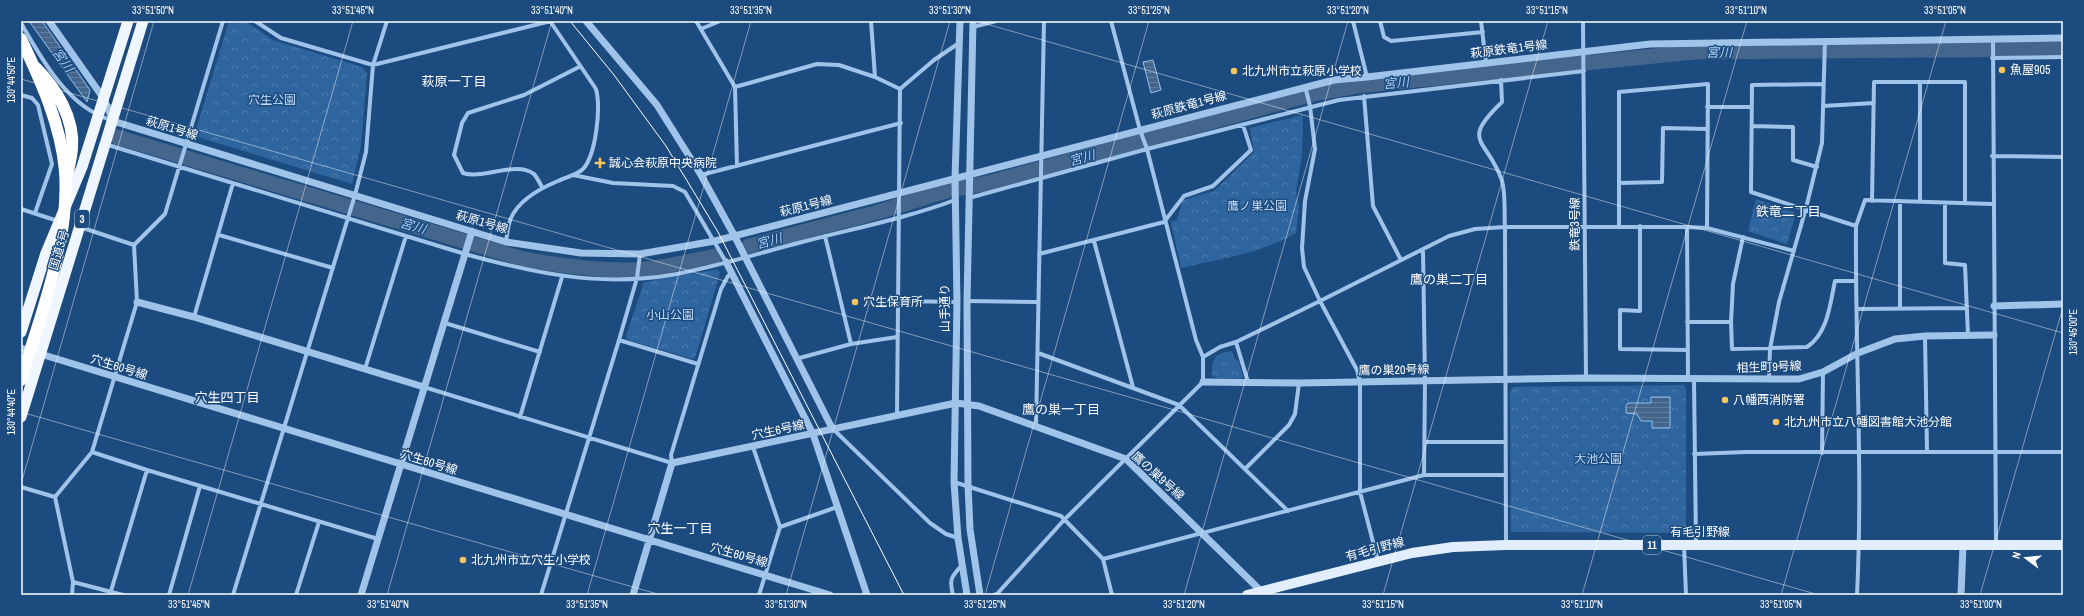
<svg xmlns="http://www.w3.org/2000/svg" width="2084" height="616" font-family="'Archivo Narrow','Noto Sans JP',sans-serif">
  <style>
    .park { fill: url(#park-crowns) }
    .water { fill: url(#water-rules); stroke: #93bfeb }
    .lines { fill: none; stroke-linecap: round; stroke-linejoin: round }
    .river { stroke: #44668d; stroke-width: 15 }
    .minor { stroke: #a0c3e9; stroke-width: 4 }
    .tertiary { stroke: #a0c3e9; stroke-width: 7 }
    .primary { stroke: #e2eefe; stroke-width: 10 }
    .trunk { stroke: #f0f6fe; stroke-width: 11 }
    .motorway { stroke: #fff; stroke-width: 12 }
    .tram { stroke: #fff; stroke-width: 1 }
    .motorway-bridge { stroke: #fff; stroke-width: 12 }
    .ticks { fill: none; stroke: #fff; stroke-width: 1; stroke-opacity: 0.45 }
    .poi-dot { fill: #f9c75d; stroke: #1c4b7f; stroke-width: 1.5 }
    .labels { text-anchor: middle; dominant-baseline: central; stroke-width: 3; stroke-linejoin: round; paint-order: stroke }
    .shield { fill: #1c4b7f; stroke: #bbc9d9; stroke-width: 1 }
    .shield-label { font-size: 11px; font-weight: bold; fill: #fff }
    .street-label { font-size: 12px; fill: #fff; stroke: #1c4b7f }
    .poi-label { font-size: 12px; fill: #fff; stroke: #1c4b7f; text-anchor: start }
    .park-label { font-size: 12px; fill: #c4ddf7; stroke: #1c4b7f }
    .water-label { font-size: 13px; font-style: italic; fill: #abcdf1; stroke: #1c4b7f }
    .neighbourhood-label { font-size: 13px; fill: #fff; stroke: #1c4b7f }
    .neatline { fill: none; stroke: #fff; stroke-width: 1.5 }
    .ticks-label { font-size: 10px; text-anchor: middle; fill: #fff }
  </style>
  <defs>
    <pattern id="park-crowns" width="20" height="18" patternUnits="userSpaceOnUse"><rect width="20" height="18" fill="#2f659e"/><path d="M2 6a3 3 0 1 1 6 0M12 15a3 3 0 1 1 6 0" fill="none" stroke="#4e7cad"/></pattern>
    <pattern id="water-rules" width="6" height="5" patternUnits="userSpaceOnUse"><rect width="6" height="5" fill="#44668d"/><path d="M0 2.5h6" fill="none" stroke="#607d9e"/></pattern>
  </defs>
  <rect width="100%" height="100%" fill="#1c4b7f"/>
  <!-- park -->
  <path class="park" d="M229,21H245L273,40L362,67L367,73L361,146L352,184L194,136Z
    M1303,115L1302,156L1296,192L1299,206L1296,233C1263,253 1219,259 1181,268L1171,222L1177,220L1183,200L1214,191L1254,152L1250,128Z
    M1756,199L1796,213L1787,244L1748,231Z
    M714,270H718L720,273L695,358L693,359L628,340L626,336L644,282Z
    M1232,351L1234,358L1239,362L1243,378H1218L1212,376C1212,359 1214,353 1232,351Z
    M1684,385L1686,389V533L1511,532L1510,391L1513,387Z"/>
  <!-- water -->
  <path class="water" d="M29,21H42L90,90L87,102Z
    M1153,60L1161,90L1151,93L1143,62Z
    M1651,397H1670V428H1652V421H1641L1637,414L1626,413V406L1628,403H1651Z"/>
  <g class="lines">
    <!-- river -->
    <path class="river" d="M117,137L523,259C557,265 591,270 627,270C656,270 686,262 715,256
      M749,246L875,213L949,190L988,183L1313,94L1357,86L1694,52L2063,49"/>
    <!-- minor -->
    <path class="minor" d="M255,21L281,38L373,65L551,21
      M696,21L735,87L737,166
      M871,21L875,77
      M1111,21L1140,130L1147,149L1196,340L1203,357
      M1353,21L1367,77
      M1380,21L1384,37L1391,41L1483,32
      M1481,21L1486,63
      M1583,21L1586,378
      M21,23C42,60 68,107 111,120
      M973,27L996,21
      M701,29L720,21
      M1993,40L1996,545
      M1992,58L2063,57
      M1501,80L1502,102C1460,142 1486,138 1501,178C1506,189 1504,214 1505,227L1506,544
      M1823,84L1752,85L1751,192L1856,226
      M1305,86L1310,106L1315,149L1305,201L1302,248L1304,267L1320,301L1357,370L1360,382V492L1378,561
      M735,87L817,64L839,65L875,77L900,89L934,60L959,43
      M21,95L32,98L38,105L52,164L35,213
      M1364,96L1373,206L1401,260
      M1823,106L1874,103
      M1707,107H1752
      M1752,126L1793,127V160L1817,167
      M105,144L465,254C534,273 599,287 671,275C717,267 762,252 806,241C856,228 907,218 955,200
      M1992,156L2063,157
      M573,175L613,183L673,186L685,192L726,262
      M701,175L901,123
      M1619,183L1662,182L1663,128L1707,129
      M542,187C540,184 537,177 534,174C517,160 482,180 463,173L454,155L462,123L468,113L524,95L579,67
      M969,198L1147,149L1339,100L1584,71
      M1872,201L1874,82H1965V201
      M1900,201V309
      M1920,201V83
      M1945,203V263L1965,265L1968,335
      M21,209L58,221
      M1640,226V311L1620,310V349L1688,350
      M80,227L134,245
      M1619,227V92L1708,84L1707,228
      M1687,227L1688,378
      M219,235L333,268
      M825,236L851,344
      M1743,237L1733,284L1731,322L1732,349L1807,347C1828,333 1830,304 1835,281H1856
      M1094,241L1133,387
      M506,242C507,234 508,225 511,218C519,200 541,188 558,181C566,177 577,175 583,169C596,155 601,108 596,89L550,21
      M1423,249L1425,381L1424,475
      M1039,254L1164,222L1184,196L1213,186L1251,150L1243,125
      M899,301L957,302
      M967,301L1038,302
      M1857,309L1967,308
      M194,317L233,183
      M1687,322H1731
      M445,323L540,352
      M1925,336L1927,451
      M619,340L698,364
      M1236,342L1248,382
      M1038,353L1179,405L1288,511
      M796,359L851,344L897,337
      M365,369L406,236
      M1769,379L1770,349L1779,302L1806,208L1822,143L1825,40
      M1694,380L1696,544
      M424,387L672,463L671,455L721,289L728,276L732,274
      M897,415L900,89
      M520,417L562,277
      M1036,426L1044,21
      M833,429L930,523L946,534L958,538
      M1425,442H1505
      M753,447L780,527L759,595
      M92,452L147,470L378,539
      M1822,453L1823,372
      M1694,454L1746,452H2063
      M1246,468L1289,425L1295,414L1299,383
      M954,482L1061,516L1103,559L1112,595
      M21,487L55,497
      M780,527L837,507
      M1684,545L1686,595
      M1103,559L1424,475H1504
      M73,582L123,595
      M111,591L147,470
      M72,595L73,582L55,497L92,452L137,302L134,245L165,214L223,21
      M169,595L200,486
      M233,595L355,195L366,152L373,65L387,21
      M296,595L319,522
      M541,595L619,340L637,278L640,254
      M953,595C949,579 951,577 962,565
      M994,595L997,594L1064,520L1203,382V357L1220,347L1236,342L1320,301L1449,236L1475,229L1505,227H1687L1707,228L1794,251
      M1857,595C1863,472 1855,349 1856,226L1865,200L1992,204"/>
    <!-- tertiary -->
    <path class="tertiary" d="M49,21L104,99L113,121L506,242L581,253L640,254L715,241L1334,80L1367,77L1650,44L2063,38
      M586,21L657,105L701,175L734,235L832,428
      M960,21L955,178L957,302L954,482L958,538L967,595
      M973,21L967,301L968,485L970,529L980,595
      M726,262L813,434L867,595
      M137,302L194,317L424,387
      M1994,306L2063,304
      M21,348L830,595
      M1203,382L1299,383L1586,378L1799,379L1823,372L1858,353L1895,339L1925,336L1994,335
      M361,595L472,231
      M633,595L672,463L956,403L979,406L1126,459L1261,591
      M1961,595L1963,545"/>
    <!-- primary -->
    <path class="primary" d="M1247,595L1412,553L1453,547L1506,545H2063"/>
    <!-- trunk -->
    <path class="trunk" d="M21,332L46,253L82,167L128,21
      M21,417L143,21"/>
    <!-- motorway -->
    <path class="motorway" d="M36,68C56,88 75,119 72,149C71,158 69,167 67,176"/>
    <!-- tram -->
    <path class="tram" d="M570,21L614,75L666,146L718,232L904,595"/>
    <!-- motorway-bridge -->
    <path class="motorway-bridge" d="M21,39C41,81 61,125 65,171C70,242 41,313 21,380"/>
  </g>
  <!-- ticks -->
  <path class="ticks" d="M976,21L2063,333M21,79L1819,595M21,412L661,595M21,484L154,21M188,595L353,21M387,595L552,21M587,595L751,21M786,595L950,21M985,595L1149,21M1184,595L1348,21M1383,595L1548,21M1582,595L1747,21M1781,595L1946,21M1980,595L2063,307"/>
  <!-- markers -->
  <g class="poi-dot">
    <circle cx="2002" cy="70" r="4"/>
    <circle cx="1234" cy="71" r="4"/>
    <path d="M598 157h4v4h4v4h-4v4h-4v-4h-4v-4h4z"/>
    <circle cx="855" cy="302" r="4"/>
    <circle cx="1725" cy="400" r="4"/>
    <circle cx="1776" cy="422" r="4"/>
    <circle cx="463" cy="560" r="4"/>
  </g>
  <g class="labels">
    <!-- shield labels -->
    <g class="shield">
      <rect x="75" y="210" width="14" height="18" rx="3"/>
      <rect x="1643" y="536" width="18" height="18" rx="3"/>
    </g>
    <g class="shield-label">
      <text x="82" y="219">3</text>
      <text x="1652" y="545">11</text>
    </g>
    <!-- street labels -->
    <g class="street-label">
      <text transform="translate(1509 49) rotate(-7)">萩原鉄竜1号線</text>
      <text transform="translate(1189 105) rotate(-15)">萩原鉄竜1号線</text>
      <text transform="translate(172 128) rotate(17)">萩原1号線</text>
      <text transform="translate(806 206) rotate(-14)">萩原1号線</text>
      <text transform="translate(482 222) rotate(16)">萩原1号線</text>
      <text transform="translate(1575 224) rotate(-90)">鉄竜3号線</text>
      <text transform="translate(59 250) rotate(-73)">国道3号</text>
      <text transform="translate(945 308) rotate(-90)">山手通り</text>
      <text transform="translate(119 367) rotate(17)">穴生60号線</text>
      <text transform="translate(1769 367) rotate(-2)">相生町9号線</text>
      <text transform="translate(1394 370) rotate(-1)">鷹の巣20号線</text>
      <text transform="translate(778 430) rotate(-12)">穴生6号線</text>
      <text transform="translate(429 462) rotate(17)">穴生60号線</text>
      <text transform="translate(1158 476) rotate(42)">鷹の巣9号線</text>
      <text x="1700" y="532">有毛引野線</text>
      <text transform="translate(1375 549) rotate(-15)">有毛引野線</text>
      <text transform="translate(739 555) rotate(16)">穴生60号線</text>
    </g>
    <!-- poi labels -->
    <g class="poi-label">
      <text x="2010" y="70">魚屋905</text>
      <text x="1242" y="71">北九州市立萩原小学校</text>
      <text x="609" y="163">誠心会萩原中央病院</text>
      <text x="863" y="302">穴生保育所</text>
      <text x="1733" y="400">八幡西消防署</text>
      <text x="1784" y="422">北九州市立八幡図書館大池分館</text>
      <text x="471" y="560">北九州市立穴生小学校</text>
    </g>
    <!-- park labels -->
    <g class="park-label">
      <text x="272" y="100">穴生公園</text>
      <text x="1257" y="206">鷹ノ巣公園</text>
      <text x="670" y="315">小山公園</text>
      <text x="1598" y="459">大池公園</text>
    </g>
    <!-- water labels -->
    <g class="water-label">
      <text x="1719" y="52">宮川</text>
      <text transform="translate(63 60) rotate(54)">宮川</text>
      <text transform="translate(1396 83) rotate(-6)">宮川</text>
      <text transform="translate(1082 158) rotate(-15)">宮川</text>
      <text transform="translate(413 226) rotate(17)">宮川</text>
      <text transform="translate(769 241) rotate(-15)">宮川</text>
    </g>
    <!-- neighbourhood labels -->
    <g class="neighbourhood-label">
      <text x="454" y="81">萩原一丁目</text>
      <text x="1788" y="211">鉄竜二丁目</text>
      <text x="1449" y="279">鷹の巣二丁目</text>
      <text x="227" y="397">穴生四丁目</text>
      <text x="1061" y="409">鷹の巣一丁目</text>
      <text x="680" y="528">穴生一丁目</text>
    </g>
  </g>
  <!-- border -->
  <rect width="2084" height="616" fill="none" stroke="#1c4b7f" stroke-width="44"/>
  <!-- north arrow -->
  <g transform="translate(2026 558) rotate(286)" stroke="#1c4b7f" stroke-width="3" paint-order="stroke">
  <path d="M0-3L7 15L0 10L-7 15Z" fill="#ffffff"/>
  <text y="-6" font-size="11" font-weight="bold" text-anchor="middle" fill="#ffffff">N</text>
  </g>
  <rect x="22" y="22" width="2040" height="572" class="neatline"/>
  <g class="ticks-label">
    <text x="153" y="14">33°51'50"N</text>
    <text x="353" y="14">33°51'45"N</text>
    <text x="552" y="14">33°51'40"N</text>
    <text x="751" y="14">33°51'35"N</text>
    <text x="950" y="14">33°51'30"N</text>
    <text x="1149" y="14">33°51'25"N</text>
    <text x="1348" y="14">33°51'20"N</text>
    <text x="1547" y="14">33°51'15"N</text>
    <text x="1746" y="14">33°51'10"N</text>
    <text x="1945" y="14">33°51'05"N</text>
    <text transform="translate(11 80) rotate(-90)" y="4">130°44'50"E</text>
    <text transform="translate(2073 332) rotate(-90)" y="4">130°45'00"E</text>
    <text transform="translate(11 412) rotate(-90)" y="4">130°44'40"E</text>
    <text x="189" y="608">33°51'45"N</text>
    <text x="388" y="608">33°51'40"N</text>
    <text x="587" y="608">33°51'35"N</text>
    <text x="786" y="608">33°51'30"N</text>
    <text x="985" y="608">33°51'25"N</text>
    <text x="1184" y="608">33°51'20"N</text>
    <text x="1383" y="608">33°51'15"N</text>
    <text x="1582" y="608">33°51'10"N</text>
    <text x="1781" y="608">33°51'05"N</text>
    <text x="1981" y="608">33°51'00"N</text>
  </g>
</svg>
